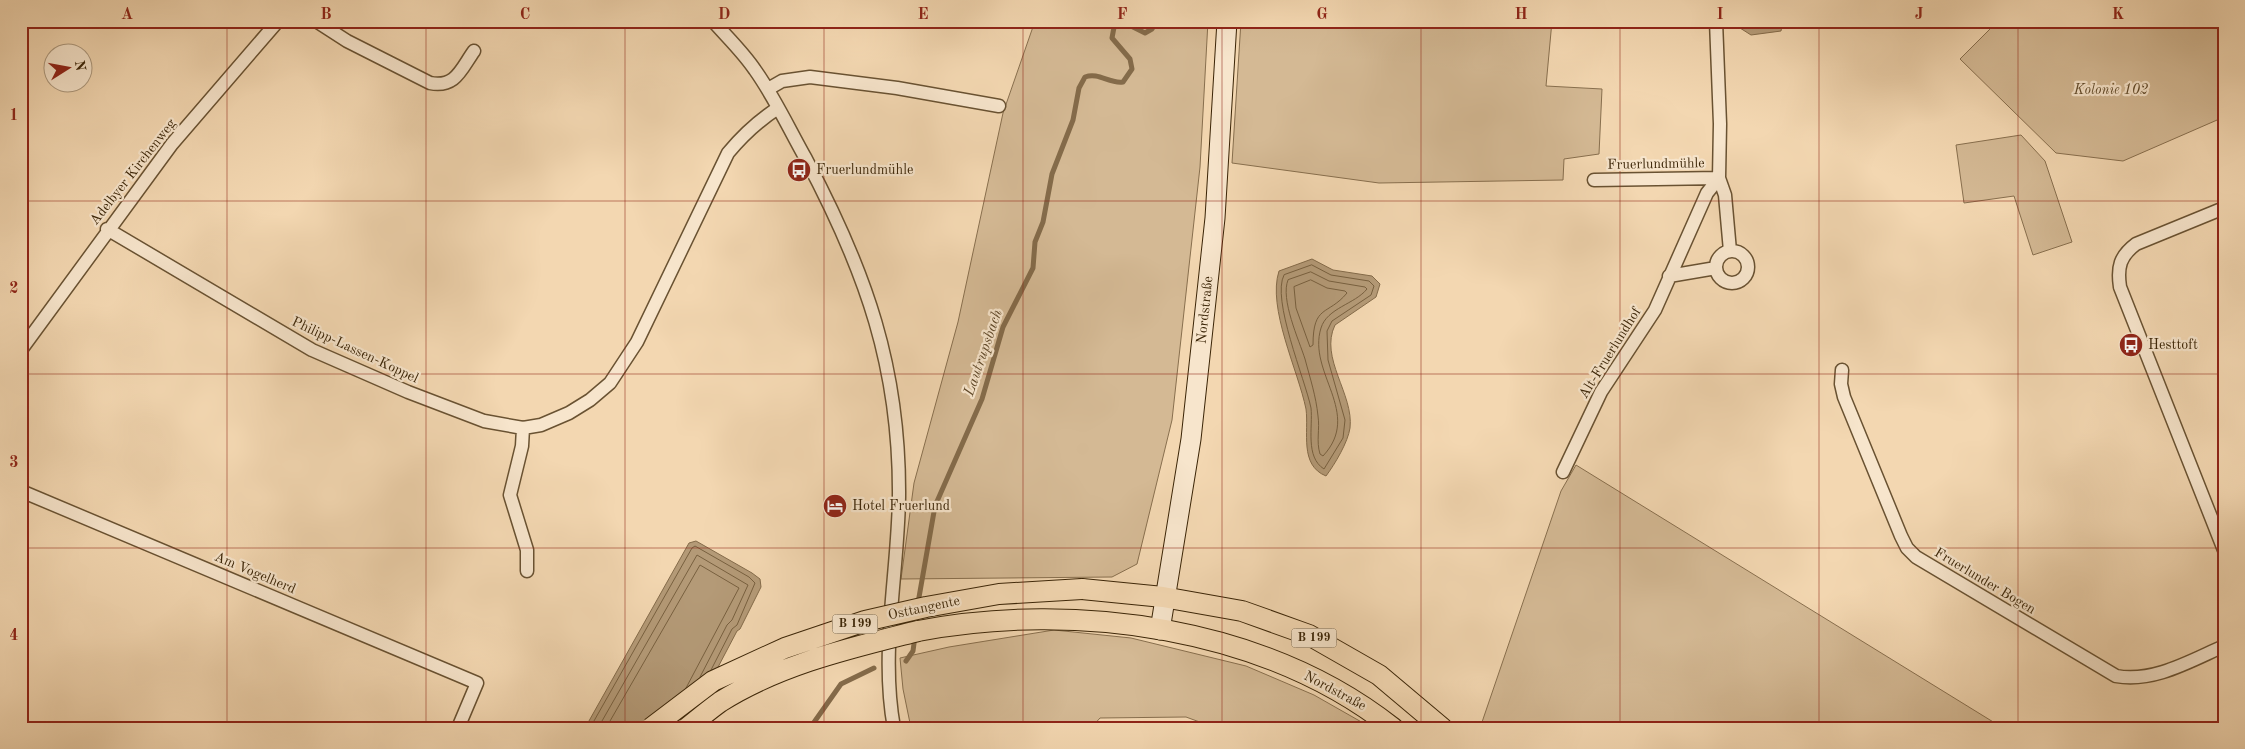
<svg xmlns="http://www.w3.org/2000/svg" width="2245" height="749" font-family="'Old Standard TT',serif">
  <style>
    .green { fill: #d4b994; stroke: #886f4e }
    .water { fill: #b49a77; stroke: #846b4a }
    .lines { fill: none; stroke-linecap: round; stroke-linejoin: round }
    .shore { stroke: #78603f; stroke-width: 1 }
    .stream { stroke: #846b4a; stroke-width: 5 }
    .street-casing { stroke: #695232; stroke-width: 15 }
    .secondary-casing { stroke: #3b2507; stroke-width: 21 }
    .primary-casing { stroke: #3b2507; stroke-width: 22 }
    .street { stroke: #f7e5cc; stroke-width: 12 }
    .secondary { stroke: #f7e5cc; stroke-width: 19 }
    .primary { stroke: #f3d7b1; stroke-width: 20 }
    .primary-bridge-casing { stroke: #3b2507; stroke-width: 22; stroke-linecap: butt }
    .primary-bridge { stroke: #f3d7b1; stroke-width: 20 }
    .grid { fill: none; stroke: #8f2418; stroke-width: 1; stroke-opacity: 0.55 }
    .labels { text-anchor: middle; dominant-baseline: central; stroke-width: 4.5; stroke-linejoin: round; paint-order: stroke }
    .shield { fill: #f7e5cc; stroke: #735f42; stroke-width: 1 }
    .shield-label { font-size: 12px; font-weight: bold; fill: #3b2507 }
    .park-label { font-size: 14px; font-style: italic; fill: #614a2a; stroke: #f7e5cc }
    .street-label { font-size: 14px; fill: #3b2507; stroke: #f7e5cc }
    .poi-label { font-size: 14px; fill: #3b2507; stroke: #f7e5cc; text-anchor: start }
    .water-label { font-size: 15px; font-style: italic; fill: #5f4829; stroke: #f7e5cc }
    .neatline { fill: none; stroke: #8f2418; stroke-width: 2 }
    .grid-label { font-size: 16px; text-anchor: middle; font-weight: bold; fill: #8f2418 }
  </style>
  <rect width="100%" height="100%" fill="#f3d7b1"/>
  <filter id="stains"><feTurbulence type="fractalNoise" baseFrequency=".004" numOctaves="4"/><feColorMatrix values="0 0 0 0 .2 0 0 0 0 .09 0 0 0 0 .02 0 0 0 .5 -.17"/></filter>
  <radialGradient id="worn" r=".72"><stop offset=".6" stop-color="#630" stop-opacity="0"/><stop offset="1" stop-color="#630" stop-opacity=".3"/></radialGradient>
  <!-- green -->
  <path class="green" d="M1035,21H1208L1200,167L1172,420L1137,564L1112,577L901,579L914,483L958,322L1003,113Z
    M1241,21H1552L1546,86L1602,89L1599,154L1564,159L1563,180L1379,183L1232,163Z
    M1998,21H2224V117L2123,161L2056,153L1960,59Z
    M2021,135L2045,161L2072,242L2033,255L2014,196L1964,203L1956,145Z
    M1576,465L2003,728H1480L1561,491Z
    M1054,630L1131,638L1246,666L1314,695L1372,728H1216L1186,717L1100,718L1091,728H911L903,689L900,658L949,647Z"/>
  <!-- water -->
  <path class="water" d="M1729,21H1783L1781,31L1751,35Z
    M1312,259L1333,270L1372,276L1380,284L1376,297L1335,325C1319,358 1354,394 1350,428C1348,442 1335,464 1326,476C1299,465 1309,432 1306,409C1298,370 1267,308 1279,271Z
    M696,541L752,573L760,579L761,587L740,629L737,631L686,728H585L689,543Z"/>
  <g class="lines">
    <!-- shore -->
    <path class="shore" d="M1312,265L1331,275L1369,281L1374,286L1371,295L1332,321L1327,331L1328,360L1345,420L1343,438L1324,469C1305,457 1313,427 1311,408C1305,379 1271,299 1284,275Z
      M1311,272L1329,281L1365,287L1367,289C1355,304 1327,308 1321,328C1307,373 1363,413 1323,456L1320,454C1316,441 1320,429 1318,416C1316,396 1310,378 1305,359C1299,340 1280,299 1288,280Z
      M1311,280L1327,288L1345,291L1347,293C1328,316 1313,304 1313,345L1310,347L1296,308L1294,287Z
      M590,728L692,548L695,546L749,577L755,583L737,625L732,629L711,670
      M598,728L697,555L748,585L732,620L727,625L700,677
      M606,728L700,565L739,588L686,688"/>
    <!-- stream -->
    <path class="stream" d="M1121,21L1145,33L1152,29L1157,21
      M918,603L935,506L982,399L1003,327L1033,268L1035,242L1043,222L1052,174L1073,120L1079,88L1085,77C1099,72 1109,84 1123,82L1132,69L1130,59L1112,38L1115,22L1120,21
      M906,661L913,651L915,636
      M810,728L841,684L874,668"/>
    <!-- street casing -->
    <g class="street-casing">
      <path id="street" d="M316,21L347,41L430,83C456,88 461,69 474,51
        M713,21C727,37 743,52 755,70C775,98 789,129 806,159C866,272 900,368 899,497C898,574 880,652 894,728
        M1716,21L1720,124L1719,178L1725,195L1730,251
        M768,89L782,81L810,77L897,88L999,106
        M1594,180L1719,178
        M2224,208L2136,244C2120,256 2117,267 2120,287L2224,550
        M107,229L312,350L408,392L484,421L523,428L541,425L569,413L590,400L610,383L637,342L728,153C743,135 758,121 778,108
        M1716 267a16 16 0 1 1 32 0a16 16 0 1 1-32 0Z
        M1669,276L1716,268
        M21,350L172,144L278,21
        M1842,370L1841,384L1844,397L1901,536L1907,548L1916,557L2116,676C2153,683 2190,661 2224,646
        M523,428L522,446L510,495L527,550V571
        M1563,472L1601,392L1655,310L1707,193L1719,178
        M21,491L477,683L458,728"/>
    </g>
    <!-- secondary casing -->
    <g class="secondary-casing">
      <path id="secondary" d="M1160,630L1191,439L1215,218L1227,21"/>
    </g>
    <!-- primary casing -->
    <g class="primary-casing">
      <path id="primary" d="M1082,589L1163,597L1242,611L1309,635L1379,675L1442,728
        M918,631C1076,601 1265,627 1393,728"/>
    </g>
    <!-- street -->
    <use href="#street" class="street"/>
    <!-- secondary -->
    <use href="#secondary" class="secondary"/>
    <!-- primary -->
    <use href="#primary" class="primary"/>
    <!-- primary-bridge casing -->
    <g class="primary-bridge-casing">
      <path id="primary-bridge" d="M651,728L713,681L785,648L865,621L926,607L999,594L1082,589
        M687,728C698,719 709,710 720,702C780,664 851,648 918,631"/>
    </g>
    <!-- primary-bridge -->
    <use href="#primary-bridge" class="primary-bridge"/>
  </g>
  <!-- grid -->
  <path class="grid" d="M227,21V728M426,21V728M625,21V728M824,21V728M1023,21V728M1222,21V728M1421,21V728M1620,21V728M1819,21V728M2018,21V728M21,201H2224M21,374H2224M21,548H2224"/>
  <!-- icons -->
  <defs>
    <g id="bus-disc" transform="scale(1.25)"><circle r="9.5" fill="#8f2418" stroke="#f7e5cc"/><path d="M-5-6H5V4H4V6H2V4H-2V6H-4V4H-5ZM-3.5-4V0h7V-4ZM-3.5 1.2v1.5H-2V1.2ZM2 1.2v1.5H3.5V1.2Z" fill="#fff"/></g>
    <g id="hotel-disc" transform="scale(1.25)"><circle r="9.5" fill="#8f2418" stroke="#f7e5cc"/><path d="M-6-4.5h1.5V1H6V5H4.5V3h-9V5H-6ZM-4 0a1.8 1.8 0 1 1 3.6 0ZM.5 0V-2.5h3Q6-2.5 6 0Z" fill="#fff"/></g>
  </defs>
  <g fill-rule="evenodd">
    <use href="#bus-disc" x="799" y="170"/>
    <use href="#bus-disc" x="2131" y="345"/>
    <use href="#hotel-disc" x="835" y="506"/>
  </g>
  <g class="labels">
    <!-- shield labels -->
    <g class="shield">
      <rect x="832.5" y="614.5" width="45" height="19" rx="4"/>
      <rect x="1291.5" y="628.5" width="45" height="19" rx="4"/>
    </g>
    <g class="shield-label">
      <text x="855" y="624">B 199</text>
      <text x="1314" y="638">B 199</text>
    </g>
    <!-- park labels -->
    <g class="park-label">
      <text x="2111" y="90">Kolonie 102</text>
    </g>
    <!-- street labels -->
    <g class="street-label">
      <text transform="translate(1656 164) rotate(-1)">Fruerlundmühle</text>
      <text transform="translate(133 172) rotate(-52)">Adelbyer Kirchenweg</text>
      <text transform="translate(1205 310) rotate(-84)">Nordstraße</text>
      <text transform="translate(355 350) rotate(25)">Philipp-Lassen-Koppel</text>
      <text transform="translate(1610 353) rotate(-58)">Alt-Fruerlundhof</text>
      <text transform="translate(255 573) rotate(23)">Am Vogelherd</text>
      <text transform="translate(1985 581) rotate(31)">Fruerlunder Bogen</text>
      <text transform="translate(924 608) rotate(-12)">Osttangente</text>
      <text transform="translate(1335 691) rotate(28)">Nordstraße</text>
    </g>
    <!-- poi labels -->
    <g class="poi-label">
      <text x="816" y="170">Fruerlundmühle</text>
      <text x="2148" y="345">Hesttoft</text>
      <text x="852" y="506">Hotel Fruerlund</text>
    </g>
    <!-- water labels -->
    <g class="water-label">
      <text transform="translate(984 353) rotate(-71)">Lautrupsbach</text>
    </g>
  </g>
  <!-- margin -->
  <rect width="2245" height="749" fill="none" stroke="#f3d7b1" stroke-width="55"/>
  <!-- north arrow -->
  <g transform="translate(68 68) rotate(79)"><circle r="24" fill="#f7e5cc" stroke="#ac987d"/>
  <path d="M0-4L9 19L0 12L-9 19Z" fill="#8f2418"/>
  <text y="-8" font-size="14" font-weight="bold" text-anchor="middle" fill="#3b2507">N</text>
  </g>
  <rect x="28" y="28" width="2190" height="694" class="neatline"/>
  <g class="grid-label">
    <text x="127" y="19">A</text>
    <text x="326" y="19">B</text>
    <text x="525" y="19">C</text>
    <text x="724" y="19">D</text>
    <text x="923" y="19">E</text>
    <text x="1122" y="19">F</text>
    <text x="1322" y="19">G</text>
    <text x="1521" y="19">H</text>
    <text x="1720" y="19">I</text>
    <text x="1919" y="19">J</text>
    <text x="2118" y="19">K</text>
    <text x="14" y="120">1</text>
    <text x="14" y="293">2</text>
    <text x="14" y="467">3</text>
    <text x="14" y="640">4</text>
  </g>
  <rect width="100%" height="100%" filter="url(#stains)"/>
  <rect width="100%" height="100%" fill="url(#worn)"/>
</svg>
